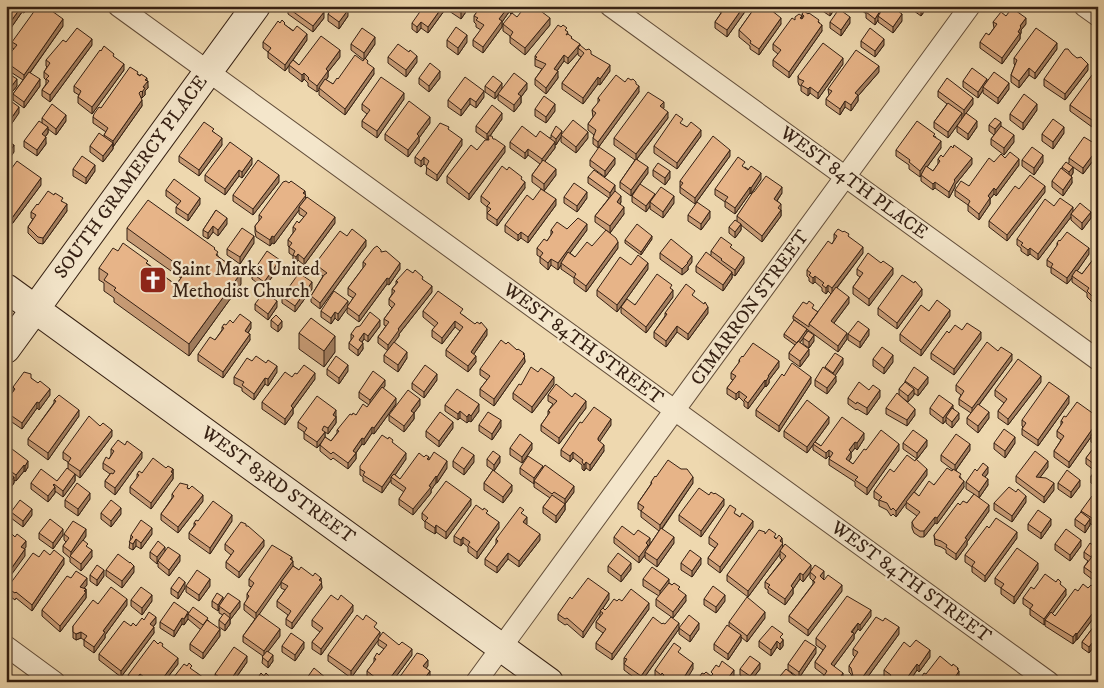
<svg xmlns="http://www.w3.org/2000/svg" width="1104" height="688" font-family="'IM FELL DW Pica',serif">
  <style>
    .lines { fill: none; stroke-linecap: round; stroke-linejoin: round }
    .street-casing { stroke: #634e3a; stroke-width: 22 }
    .secondary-casing { stroke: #352013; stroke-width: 30 }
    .street { stroke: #f4e6cb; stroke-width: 20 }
    .secondary { stroke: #f4e6cb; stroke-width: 28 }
    .wall { fill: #c79b75; stroke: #352013 }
    .shaded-wall { fill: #a27e5f; stroke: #352013 }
    .building { fill: #e7b488; stroke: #352013 }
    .labels { text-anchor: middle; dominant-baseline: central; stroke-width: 4.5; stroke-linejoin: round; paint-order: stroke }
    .street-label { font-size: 19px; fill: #352013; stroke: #f4e6cb }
    .poi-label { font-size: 19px; fill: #352013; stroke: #f4e6cb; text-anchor: start }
  </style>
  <rect width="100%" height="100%" fill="#eed8af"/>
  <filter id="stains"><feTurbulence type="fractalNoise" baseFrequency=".004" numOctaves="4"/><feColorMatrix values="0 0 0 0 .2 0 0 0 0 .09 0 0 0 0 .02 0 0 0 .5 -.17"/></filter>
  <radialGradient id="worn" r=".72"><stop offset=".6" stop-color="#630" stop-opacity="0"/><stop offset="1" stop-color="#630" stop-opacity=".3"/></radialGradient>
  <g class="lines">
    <!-- street casing -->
    <g class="street-casing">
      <path id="street" d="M118,6L1049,682
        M610,6L1098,360
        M1084,6L1098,16
        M6,646L55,682
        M476,682L970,6"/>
    </g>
    <!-- secondary casing -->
    <g class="secondary-casing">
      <path id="secondary" d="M6,288L549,682
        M6,349L256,6"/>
    </g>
    <!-- street -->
    <use href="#street" class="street"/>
    <!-- secondary -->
    <use href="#secondary" class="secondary"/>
  </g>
  <!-- wall -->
  <path class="wall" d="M6,6H28L24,13L22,12L6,35Z
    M444,6V11L428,33L421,28L417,33L412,29V23Z
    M449,6H470L461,19L449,11Z
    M481,6H517L511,14L509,12L502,22V27L483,53L473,46V40L481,30L476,27V24L474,22V16Z
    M690,6H702L698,12Z
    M713,6H749L727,37L715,28V22L721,13L713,7Z
    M756,6H778L774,13L781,24L759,55L750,49V46L739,37V30Z
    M821,6H836V7L830,16L821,10Z
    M855,6H868V8L880,13L902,21L893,33L878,22V20L875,25L866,18V13H865Z
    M907,6H928L921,16Z
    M288,8L324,18L313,32L288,14Z
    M328,14L348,16L339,29L328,21Z
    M802,14L819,22L822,31L789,78L773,66V60L778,54L773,50V44L795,20L802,16V19Z
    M1006,16L1026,24L1021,30V33L1020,35V39L1002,64L980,48V42L989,35L994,28L993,22Z
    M517,17L550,25L525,55L510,43V36L503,31V24Z
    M830,22L850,23L841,36L830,28Z
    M285,25L307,40L293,60L299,65L340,57L328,72V77L326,80L333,84L338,79L368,64L374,74L345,115L319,95V90L317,92L308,86V83L304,79L302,82L289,72V66L285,71L268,58V52L263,48V42Z
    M63,26L30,73L40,86L24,108L13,100V94L23,80L6,69L7,57L14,49L12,48V42Z
    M567,31L568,34L572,39L580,46L591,54L610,71L600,85L598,84L583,104L562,89V83L581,57L578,55V53L568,64L564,61L557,71L558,78L546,94L535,85V79L542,69L535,66V56Z
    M447,40L467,42L458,55L447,47Z
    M861,41L884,45L875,57L861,47Z
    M66,42L92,45L50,102L42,96V90L46,84V80L44,78V72L47,67L46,66V60Z
    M351,44H375L364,60L351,50Z
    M1057,49L1035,79L1029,75L1019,88L1011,82V75L1015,65L1014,64V58Z
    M114,57L124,70L92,114L78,103V97L79,95L74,92V86Z
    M388,57L417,62L406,77L388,63Z
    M843,64L818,99L810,93L808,96L801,91V86L799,85L798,82V76Z
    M1088,70L1065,100L1044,86V79Z
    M1098,71L1092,127L1070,111V105Z
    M6,72L17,86L8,97L6,96Z
    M879,72L858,96V101L851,111L845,107L840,115L826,105V99L829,95L828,89Z
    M138,74L147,81L148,88L145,91V95L142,98L141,97L142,106L113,147V149L103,162L90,152V146L104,137V135L106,132L93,123V117L101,108Z
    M419,78H440L429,92L419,84Z
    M963,81L987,82L1009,89L998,104L983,93V90L978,98L963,87Z
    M625,82L636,84L639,92L598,148L593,144V138L594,135L588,130V124L593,117L592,110L598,103V98Z
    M485,86L502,88L527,89L521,97V103L514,112L498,100V95L495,99L485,92Z
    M938,91L973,104L966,113L977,127L968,140L957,132V126L958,124L948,138L934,128V122L947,104L938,97Z
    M484,97L476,108L470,104L461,116L448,107V100Z
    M404,99L377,138L362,127V121L367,114L362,110V104Z
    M663,108L668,118L637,159L648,173L631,196L620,188V182L635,160L614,145V138L664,108Z
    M535,109L555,111L546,123L535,116Z
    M1037,110L1023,130L1010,120V114Z
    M42,118L66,121L56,135L48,129V133L45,137L46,144L37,156L24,147V141L42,123Z
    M502,119L490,136L505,152L469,200L447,183V176L477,150L488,140V138L487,140L476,132V126Z
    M430,123L419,138V142L408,157L385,140V134Z
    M683,125L701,136L677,169L654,153V146Z
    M989,125L1001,126L1014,142L1004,155L991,145V139L994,135L989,131Z
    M214,132L222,145L199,176L179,162V156Z
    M1064,133L1053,149L1042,141V134Z
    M551,135H562L588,138L576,153L561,142V137L556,145L555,144V148L545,161L556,175L544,191L532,182V175L540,164L528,155L525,159L510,148V142L536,137L551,138Z
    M935,136L941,148L927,167L933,171L938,164V159L943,157L972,164L955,185V187L949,198L935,188L933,190L921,181V176L920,177L909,169V165L896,156V150Z
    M462,145L437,181L426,174L427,166L424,164L421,167L415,163V157Z
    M1098,147V154L1083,174L1073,167V173L1071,176L1072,183L1063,196L1052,187V181L1062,170V167L1069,163V158Z
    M730,156L695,204L680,193V181Z
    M1005,158L1019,165L996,196L994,194L990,199V204L979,220L968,211V205L955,196V190L969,186L994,162Z
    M590,160L615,164L605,177L590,166Z
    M1022,160L1043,162L1034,175L1022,166Z
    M252,164L242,178L239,176L225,195L205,181V175Z
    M745,167L761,179L751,194L750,193L735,214L725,207V202L715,195V189Z
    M73,169L95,171L86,184L73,176Z
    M653,170L670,178L665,185L653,176Z
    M6,176L41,185L12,224L6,220Z
    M588,177L615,191L621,202L620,204L624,214L610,233L595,222V216L609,198L588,183Z
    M522,180L525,188L497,226L487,219V207L481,202V196Z
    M279,182L253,215L233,201V195Z
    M1019,189L1045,192L1007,241L989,227V221Z
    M166,190L200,204L188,221L176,213V207L178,205L166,196Z
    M754,192L782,193L777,201L781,204V216L762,242L741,225V230L735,238L729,233V227L737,221V216Z
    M305,195L306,198L335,223L304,265L298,260L296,263L293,261V256L289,253V247L288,246V240L293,233V227L299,223L304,217L299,214V210L274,244L272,243L270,246L256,237L255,232V226L259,221V215Z
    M632,196H655L674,203L663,218L650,209V206L646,212L632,202Z
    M564,197L587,198L577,212L564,203Z
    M533,200L556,205L528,243L521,238L518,241L505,232V225Z
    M63,202L67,211L43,244L38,243L28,233V227L33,219L31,218V212L38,205Z
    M1054,206L1073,211L1091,218L1082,230L1071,220V217L1038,260L1030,254L1028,256L1021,251V248L1017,245V239Z
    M216,210L227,224L218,236L213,232L208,239L203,236V230Z
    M688,215L710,218L701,230L688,221Z
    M127,228L215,250L218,256L241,284L189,356L114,302V298L104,291V283L99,280V268L118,251L148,264L176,285L181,278L127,240Z
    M567,229L587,230L570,253L575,257L592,246L618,248L586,292L574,283V278L561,269V265L558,270L551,265L548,270L540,263V257L537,255V248L547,241L551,235V230Z
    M834,234L849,237L863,253L837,288L849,303L834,323L847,339L838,352L793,319V316L814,309V310L818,312L831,294L828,291L826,294L822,291V288L815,282L813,284L809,281V278L807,276V270L832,244L834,240Z
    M347,236L366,246L320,309L311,302V296L323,276L315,270V264Z
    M652,239L641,255L625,243V240Z
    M254,243L240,264L227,255V249Z
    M1057,243L1089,254L1077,271L1082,274L1098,253L1097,304L1093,303L1087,297V293L1072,282V278L1067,284L1051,273V268L1047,266V260L1057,246Z
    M732,249L744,263L735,276L732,274V278L723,291L696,272V266L711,255V251Z
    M381,252L400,269L389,285L387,284L359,322L347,313V308L338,321L335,318L331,324L321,317V311L348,306L353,298L348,295V288L363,268V262Z
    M660,253L692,262L688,267V270L682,275L660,259Z
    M631,265L648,269L617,312L597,296V290Z
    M280,266L264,288L252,279V273Z
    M857,269L893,274L869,306L853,294V287L860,277L857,275Z
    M423,280L432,292L399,334V336L394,342L407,358L398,372L384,362V355L388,351L378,343V337L386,326L384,325V319L392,308L389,305V299L392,294V289L396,284V281Z
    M312,289L295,312L282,303V297Z
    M922,295L897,329L878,315V308Z
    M673,297L646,333L621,313V307Z
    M694,297L708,313L688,340L677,332L666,347L654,338V332L665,316V313Z
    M255,304L277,307L268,320L255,310Z
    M423,311L463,315L487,335L473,355L476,362L468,372L446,356V350L460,331L455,327L442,344L432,337V330L435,327L423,317Z
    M929,311L950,316L921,356L900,341V334Z
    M271,320L282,327L278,332L271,327Z
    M233,323L251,328L248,333L250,340L223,378L198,361V354L215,340L222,330V327Z
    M380,326L368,342L364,339L362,342L363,349L358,356L349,349V343L351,340V334Z
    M962,330L981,339L954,375L931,359V353L949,333Z
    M807,332L814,341L809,348L803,344V338L800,342L809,355L800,367L789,359V353L795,345L784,337V334Z
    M299,333L335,352L324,367L299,349Z
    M848,334L869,335L860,348L848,340Z
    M506,344L517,350L524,355L525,362L494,406L480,396V389L487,380L480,375V369Z
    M743,357L779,367L769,380V383L766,387L765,386L748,409L744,406V402L739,397L736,400L727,394V388L733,380L731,379V373L739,363V360Z
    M873,359L893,362L884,374L873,366Z
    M1012,360L979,405L989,418L978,433L967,424V418L971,413L959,405V399L961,395L956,391V385Z
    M252,361L277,372L268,386L265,384L254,400L242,391V388L234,384V377Z
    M843,364L835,375L836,382L827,394L815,386V380L825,368V367Z
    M327,369L348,371L339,384L327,375Z
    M297,374L315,379L293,409V414L285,425L262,409V402L292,377Z
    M784,376L811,383L779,432L756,416V410Z
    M31,378L50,395L39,410L37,408L22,429L6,418V401L13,392V387Z
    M437,380L424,398L412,389V383Z
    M905,381L928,383L918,396L914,393V395L908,402L899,395V389L905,382Z
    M1041,382L1008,425L998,418V411L1004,403L995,396V390Z
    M554,384L532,413L513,399V393L521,385Z
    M385,386L383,388L396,404L374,434L372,433L364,445L362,444L356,453V459L348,469L333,458L331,460L320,451V445L317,448L304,439V432L298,428V422L336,416V423L328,434L325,432V437L331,441L337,433V430L352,415H356L367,407L369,405L359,398V392Z
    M869,390L880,397L867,415L857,409L856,410L848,404V398Z
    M548,395L586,408L559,444L541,431V425L548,415V411L553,404L548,401Z
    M54,400L79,416L48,460L28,445V439L54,403Z
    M1069,403L1038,446L1022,435V429L1023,427L1022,426V420Z
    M420,405L414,413V419L404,432L389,421V415Z
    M445,405L479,411L471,422L469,421L467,423L460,418L458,420L445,411Z
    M886,408L915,415L907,426L886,414Z
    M930,408H953L959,419L952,428L946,423V420L943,424L930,414Z
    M1066,417H1098V487L1091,483V476L1095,471L1086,464V458L1096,445L1091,442V437L1069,468L1054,457V451L1061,440L1057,437V431L1061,425V421Z
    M582,423L611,425L599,441L604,451L590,471L586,468L584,471L582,469V465L573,458L570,462L561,456V450Z
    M829,423L815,442L821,446L864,439L857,450L855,448L851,453V458L849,461L853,464L866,450H899L867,495L855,486V482L829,465V459L830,457L829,456L826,459L813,450V445L807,453L784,437V431Z
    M479,425L501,427L492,440L479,431Z
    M453,428L439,447L426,437V431Z
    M112,436L80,478L75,474V481L63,497L55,491V493L48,502L31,489V483L57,481L68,469V462L63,459V452Z
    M393,443L406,459L395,475L400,479L424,457H429V460L447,468L437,483H436L431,490V493L413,515L399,505V499L404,492L391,483V480L382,493L363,481V477L360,475V469Z
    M903,443L927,446L917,459L903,449Z
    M994,443H1015L1005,458L994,449Z
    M510,448L532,449L522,463L510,455Z
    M6,449L8,455L28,467L25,472L24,471L16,481L14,480V483L9,490L6,488Z
    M111,449L142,458L115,495L105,487V481L110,474L103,469V463L109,459L111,455Z
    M970,450L956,470L961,478L964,487L937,524L935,523L924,537H920L914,533L912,528V522L917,516L906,508V503L896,517L893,514L891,516L887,510L879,506V501L874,498V491L894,472L927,475L914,492L919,496L953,470L941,461V455Z
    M487,459L500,462L494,471L512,491L503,503L484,490V483L493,470L487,466Z
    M453,461L474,462L464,475L453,467Z
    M1048,467L1040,477L1054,490L1044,503L1016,482V476Z
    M166,468L173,469V479L151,509L130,493V487L137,478V474Z
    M520,468H543L574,492L565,504V510L556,523L543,513V507L550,498L534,487V484L520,474Z
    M977,471L988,473L985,477L988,485L979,498L989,511L967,542V545L956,560L946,553V550L941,547L935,545L934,535L960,505L967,503L974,494L966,489V482Z
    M656,477L693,483L662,529L674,543L657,567L645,558V555L639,563L614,543V537L634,535L650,544L648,547L659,531L641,517V511L638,509V503L651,484V482Z
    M1058,483L1080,486L1071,498L1058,489Z
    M188,488L203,501L178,533L161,520V514L172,498V494Z
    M709,495L724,505L701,537L679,521V515Z
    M90,499L78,516L65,507V500Z
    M1098,500V517L1092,525L1090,523V525L1085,533L1075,526V519L1081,512V511Z
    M1026,502L1012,522L994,510V503Z
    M471,505L446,539L436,532L435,534L425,528V522L422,519V513Z
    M11,512L32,515L23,527L11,518Z
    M101,513L121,514L111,527L101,519Z
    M488,514L499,528L477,559L468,552V547L463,543L461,546L454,542V536Z
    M736,514L753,527L720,573L708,564V558L715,548L709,544V537Z
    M524,515L526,524L540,540L519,567L508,559L497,573L485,565V559L496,544V539Z
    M198,521H232L210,554L189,539V533L194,526V523Z
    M1028,524L1051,525L1041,539L1028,530Z
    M246,526L264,546L239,578L226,568V562L231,555L225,550V544Z
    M989,528L1017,538L985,582L972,572V567L965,562V555Z
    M39,533L63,535L53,549L39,539Z
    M64,534L86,536L81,543L88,548L92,557L81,571L70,562V558L63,552V546L66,542L64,540Z
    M152,534L141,549L136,546L133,550L129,548L131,535Z
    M765,534L776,538L782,542L783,547L811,571L824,578L823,579L842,591L808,636L789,622V616L813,584V581L810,578V573L803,582L800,579L793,589V594L785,605L768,593V590L765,588V582L782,560L780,558V554L748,597L727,581V575Z
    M1055,544L1081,546L1070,561L1055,550Z
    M1098,549V612L1077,640H1076L1073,644L1045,626V624L1044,625L1030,615V609L1023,604V598L1034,589L1061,585L1066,595L1052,614L1055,616L1078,591L1094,587L1097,583L1084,573V567L1088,561L1084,558V552Z
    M150,552H165L180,561L169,576L158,567V563L157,564L150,558Z
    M50,555L64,564L32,611L16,598L15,600L7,594V588L39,557Z
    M292,560L293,566L299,570L321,581L322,588L292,629L286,625V619L288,615L277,607V601L285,590L281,588V583L259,614L280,636L268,651L273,661L268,668L262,663L263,656L243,642V636L255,619L244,610V604L247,600V594L252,587L249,586V579Z
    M681,563L701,564L692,577L681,570Z
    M608,566L631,569L621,582L608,572Z
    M1038,569L1014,604L1001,594V588L995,584V578Z
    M106,570L134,572L122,588L106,576Z
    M90,575L104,576L97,586L90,581Z
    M71,578L87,585L84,588L86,589V598L60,632L42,616V610Z
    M643,579L669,583L680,591L686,601L673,618L656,606V599L659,596L643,586Z
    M186,586H210L199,601L186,592Z
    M171,588H185L178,599L171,594Z
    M572,599H609L603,608L605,610L617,601H622L649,609L612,660L596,649V643L603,633L596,628V622L600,616V611L583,638L567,624L565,625L558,620V614Z
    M704,599L725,601L716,613L704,605Z
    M131,600L152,601L142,615L131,606Z
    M212,601H223L240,607L230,620V624L225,631L219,627V620L223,615L219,613V608L218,611L212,607Z
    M98,604L127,605L105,635V638L94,653L84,646V640L81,638L76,640L73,638V626Z
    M353,611L321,655L312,649V642L320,632L312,626V620Z
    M188,612L208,620L220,636L203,659L190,650V644L201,630L188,619L184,625L182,624L174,637L160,628V622Z
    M871,616L860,631L858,629L854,635V639L834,666L843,679L841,682H820L824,675L815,668V662L823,650L816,645V638Z
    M765,618L747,642L741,637V641L728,660L714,650V644L729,627V622Z
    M1098,621V660L1094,657V651L1092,649L1089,653L1082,648V642Z
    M156,623L153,627L154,633L121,677L99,660V654L131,626Z
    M662,624L679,629L641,682H640L624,670V658Z
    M679,628L699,629L690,642L679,634Z
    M377,629L380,636L412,655L392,682H373L367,677V671L374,662V658L379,655L384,649L378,645V640L351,678L328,661V655Z
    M899,634L864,682H850V679L852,677L851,674L849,672V666L855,657L853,655V649Z
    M783,639V646L780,650L777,647L771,656L759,647V641Z
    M282,646L304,648L295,661L282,652Z
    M163,647L178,664L164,682H141L140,680L138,682H129L128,675Z
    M910,647L930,657L919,672L917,670L909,682H889V679L884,676V670Z
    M816,653L799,678L788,670V664Z
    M681,654L693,669L660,681L655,676V670Z
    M247,662L233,682H217L215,680V674Z
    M740,669H760L750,682H749L740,675Z"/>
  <!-- shaded-wall -->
  <path class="shaded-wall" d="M22,6V12L6,35V28Z
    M25,6H28V7L24,13Z
    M443,6H444V11L428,33V27Z
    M465,6H470L461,19V13Z
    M509,6V12L502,22V27L483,53V47L499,19Z
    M512,6H517L511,14V7Z
    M698,6H702L698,12Z
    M744,6H749L727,37V30Z
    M774,6H778L771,17V10Z
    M832,6H836V7L830,16V10Z
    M866,6H868V9L865,13Z
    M924,6H928L921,16V10Z
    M348,10V16L339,29V22Z
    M880,11V17L878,16V20L875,25V19Z
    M324,12V18L313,32V26Z
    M902,14V21L893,33V27Z
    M850,17V23L841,36V30Z
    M550,18V25L525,55V48Z
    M781,18V24L759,55V49Z
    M1026,18V24L1021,30V33L1020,35V39L1002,64V58L1018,32L1020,26Z
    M63,19V26L24,81V75Z
    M421,22V28L417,33V27Z
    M822,25V31L789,78V72Z
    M307,34V40L285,71V65Z
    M467,35V42L458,55V48Z
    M375,37V44L364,60V53Z
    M92,39V45L50,102V95Z
    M884,39V45L875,57V51Z
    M1057,43V49L1035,79V73Z
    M580,44V50L578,48V53L568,64V58Z
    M340,50V57L328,72V77L320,89L319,88V90L317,92V86L326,69Z
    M564,55V61L554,75V69Z
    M417,56V62L406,77V70Z
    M843,58V64L818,99V93Z
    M124,64V70L92,114V107Z
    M1088,64V70L1065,100V94Z
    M610,65V71L600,85V79Z
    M879,66V72L858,96V101L851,111V105L855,93Z
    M374,68V74L345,115V109Z
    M1029,68V75L1019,88V81Z
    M440,71V78L429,92V86Z
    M558,71V78L546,94V88Z
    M304,73V79L302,82V75Z
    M598,77V84L583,104V98Z
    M147,78V83L148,81V88L145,91V95L142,98L143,87L145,80Z
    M17,79V86L8,97V91Z
    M40,79V86L24,108V102Z
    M987,79V85L983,87V90L978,98V92Z
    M502,83V89L495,99V93Z
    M527,83V89L521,97V103L514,112V105L518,94Z
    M1009,83V89L998,104V98Z
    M639,86V92L598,148V142Z
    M810,87V93L808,96V89Z
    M484,91V97L476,108V102Z
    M404,93V99L377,138V131Z
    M470,98V104L461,116V110Z
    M973,98V104L964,116V110Z
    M142,100V106L113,147V141Z
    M845,101V107L840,115V109Z
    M664,102V108L660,112V106Z
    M555,104V111L546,123V117Z
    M1037,104V110L1023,130V123Z
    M19,107V113L6,132V126Z
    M668,112V118L636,160V154Z
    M1098,112V118L1092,127V120Z
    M502,113V119L487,140V134Z
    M962,113V119L948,138V132Z
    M66,115V121L56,135V129Z
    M430,117V123L419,138V142L408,157V150L417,134Z
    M977,121V127L968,140V134Z
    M1001,122V129L995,136V129Z
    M48,127V133L42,141V134Z
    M1064,127V133L1053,149V142Z
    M701,130V136L677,169V163Z
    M562,131L561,137L556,145V139Z
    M588,132V138L576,153V147Z
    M1014,135V142L1004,155V148Z
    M46,137V144L37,156V150Z
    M222,138V145L199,176V170Z
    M462,139V145L437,181V175Z
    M941,141V148L921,175L920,177V171Z
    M555,142V148L542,165V159Z
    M113,143V149L103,162V156Z
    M14,145V152L10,158V161L6,166V160L8,154Z
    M505,146V152L469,200V194Z
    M1098,148V154L1083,174V168Z
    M528,149V155L525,159V153Z
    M730,150V156L695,204V198Z
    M1043,155V162L1034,175V168Z
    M424,157V164L421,167V161Z
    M252,158V164L242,178V172Z
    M615,158V164L605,177V171Z
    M972,158V164L955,185V187L949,198V192L954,180Z
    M1019,159V165L996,196V190Z
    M95,165V171L86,184V178Z
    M648,167V173L631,196V190Z
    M1073,167V173L1069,179V172Z
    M556,169V175L544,191V184Z
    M239,170V176L225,195V189Z
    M670,171V178L665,185V178Z
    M761,173V179L751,194V188Z
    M279,175V182L253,215V209Z
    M1072,177V183L1063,196V190Z
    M41,178V185L12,224V218Z
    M525,182V188L497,226V220Z
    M935,182V188L933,190V184Z
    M615,185V191L610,199V193Z
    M1045,186V192L1007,241V235Z
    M750,187V193L735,214V208Z
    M782,187V193L774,205V199Z
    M994,188V194L990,199V204L979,220V214L988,196Z
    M305,191L306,201L299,207V210L274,244V237Z
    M587,192V198L577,212V206Z
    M655,194V200L650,202V206L646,212V206Z
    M621,196V202L617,208V202Z
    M674,196V203L663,218V212Z
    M200,198V204L188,221V215Z
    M556,199V205L528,243V237Z
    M67,204V211L43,244V238Z
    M624,207V214L610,233V226Z
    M1073,207V213L1071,214V217L1038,260V254Z
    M781,210V216L762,242V236Z
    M710,211V218L701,230V224Z
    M1091,212V218L1082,230V223Z
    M335,217V223L304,265V259Z
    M227,218V224L218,236V230Z
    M587,224V230L562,264L561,263V265L558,270V263Z
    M741,224V230L735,238V232Z
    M213,226V232L208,239V233Z
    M521,232V238L518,241V235Z
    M254,236V243L240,264V257Z
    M272,236V243L270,246V240Z
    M652,236V239L641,255V252Z
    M366,240V246L320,309V303Z
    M618,242V248L586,292V286Z
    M863,247V253L832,294V288Z
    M1030,248V254L1028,256V250Z
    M1089,248V254L1073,277L1072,276V278L1067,284V278Z
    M298,254V260L296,263V257Z
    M692,256V262L688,267V270L682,275V269Z
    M744,257V263L735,276V270Z
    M551,259V265L548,270V263Z
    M280,260V266L264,288V282Z
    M400,263V269L389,285V279Z
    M648,263V269L617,312V305Z
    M893,268V274L869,306V299Z
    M732,272V278L723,291V285Z
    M241,273V284L189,356V344Z
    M815,276V282L813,284V278Z
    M387,278V284L359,322V316Z
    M312,282V289L295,312V306Z
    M828,285V291L826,294V288Z
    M432,286V292L399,334V336L388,351V345L398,329Z
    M922,289V295L897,329V323Z
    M673,290V297L646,333V327Z
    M849,297V303L831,327V321Z
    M277,301V307L268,320V314Z
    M348,301V307L338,321V314Z
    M708,307V313L688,340V334Z
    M950,310V316L921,356V350Z
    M335,312V318L331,324V318Z
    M380,320V326L368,342V336Z
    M282,321V327L278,332V326Z
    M455,321V327L442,344V338Z
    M251,322V328L245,337V331Z
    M677,326V332L666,347V341Z
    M487,329V335L471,358V352Z
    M807,329V333L797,347V343Z
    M869,329V335L860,348V342Z
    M981,332V339L954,375V369Z
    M364,333V339L359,346V340Z
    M847,333V339L838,352V346Z
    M250,334V340L223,378V372Z
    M814,335V341L809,348V342Z
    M335,336V352L324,367V351Z
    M363,343V349L358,356V350Z
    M809,349V355L800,367V361Z
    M407,352V358L398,372V365Z
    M524,353L525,362L494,406V399Z
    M1012,354V360L972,414V408Z
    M893,355V362L884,374V368Z
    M476,356V362L468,372V366Z
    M843,358V364L833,379V373Z
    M779,361V367L769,380V383L766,387V381L768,376Z
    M348,365V371L339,384V378Z
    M277,366V372L268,386V379Z
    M315,373V379L293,409V414L285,425V419L291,406Z
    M437,374V380L424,398V392Z
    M836,376V382L827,394V388Z
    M1041,376V382L1008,425V419Z
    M554,377V384L532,413V407Z
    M811,377V383L779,432V426Z
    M928,377V383L918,396V390Z
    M265,378V384L254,400V394Z
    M385,380V386L370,406V400Z
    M765,380V386L748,409V403Z
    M50,389V395L39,410V403Z
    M914,389V395L908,402V396Z
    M880,390V397L867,415V408Z
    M739,391V397L736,400V394Z
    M1069,396V403L1038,446V440Z
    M396,398V404L374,434V428Z
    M420,399V405L414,413V419L404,432V426L411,411Z
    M586,401V408L559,444V438Z
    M37,402V408L22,429V423Z
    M479,404V411L471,422V416Z
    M953,405V411L946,417V420L943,424V418Z
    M915,409V415L907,426V420Z
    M79,410V416L48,460V453Z
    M336,410V423L328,434V428L333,415Z
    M460,411V418L458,420V414Z
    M989,412V418L978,433V426Z
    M959,413V419L952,428V422Z
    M469,414V421L467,423V417Z
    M829,417V423L807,453V447Z
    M611,419V425L598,444V438Z
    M501,420V427L492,440V434Z
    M1098,421V427L1091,435V437L1069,468V462Z
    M453,422V428L439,447V441Z
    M372,427V433L364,445V439Z
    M112,430V436L80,478V471Z
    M325,432V438L317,448V442Z
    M864,433V439L857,450V443Z
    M1015,437V443L1005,458V451Z
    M362,438V444L353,457V451Z
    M927,440V446L917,459V453Z
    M855,442V448L851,453V458L846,465V459L849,450Z
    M532,443V449L522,463V457Z
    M899,444V450L867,495V488Z
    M970,444V450L955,471V465Z
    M604,445V451L590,471V465Z
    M829,450V456L826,459V453Z
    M142,452V458L115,495V488Z
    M573,452V458L570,462V456Z
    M356,453V459L348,469V463Z
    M406,453V459L393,478L391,477V480L382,493V487Z
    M474,455V462L464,475V469Z
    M500,456V462L494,471V465Z
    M28,461V467L25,472V466Z
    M447,461V468L437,483V477Z
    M1048,461V467L1036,483V477Z
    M586,462V468L584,471V465Z
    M24,465V471L16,481V475Z
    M543,466V472L534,481V484V478Z
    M988,467V473L982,481V475Z
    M173,469V479L151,509V503Z
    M927,469V475L896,517V511Z
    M75,474V481L63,497V491Z
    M436,476V483L431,490V493L413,515V509Z
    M14,477V483L9,490V484Z
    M693,477V483L660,531V525Z
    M988,479V485L979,498V492Z
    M1080,480V486L1071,498V492Z
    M964,481V487L937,524V518Z
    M1054,483V490L1044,503V497Z
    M54,484V489L55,487V493L48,502V496Z
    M512,485V491L503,503V497Z
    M574,486V492L565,504V510L556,523V516L565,504V499Z
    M90,493V499L78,516V509Z
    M203,495V501L178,533V527Z
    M1026,496V502L1012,522V516Z
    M471,499V505L446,539V532Z
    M724,499V505L701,537V531Z
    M989,505V511L967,542V545L956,560V554L965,538Z
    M121,508V514L111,527V521Z
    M32,509V515L23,527V521Z
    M1098,511V517L1092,525V518Z
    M232,515V521L210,554V548Z
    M527,517V524L523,528V522Z
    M935,517V523L924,537V531Z
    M1051,519V525L1041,539V533Z
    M1090,519V525L1085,533V526Z
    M753,521V527L720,573V567Z
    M499,522V528L477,559V552Z
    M436,525V532L435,534V528Z
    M152,528V534L141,549V543Z
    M63,529V535L53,549V543Z
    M86,529V536L72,557H71V552Z
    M1017,532V538L985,582V576Z
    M540,534V540L519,567V561Z
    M463,537V543L461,546V540Z
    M674,537V543L657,567V560Z
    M650,538V544L648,546V551L645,552V555L639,563V557L646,543Z
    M782,538L783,549L780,551V554L748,597V591Z
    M136,539V546L133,550V544Z
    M264,540V546L239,578V572Z
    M1081,540V546L1070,561V555Z
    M26,541V547L21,554V547Z
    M165,547V553L158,561L157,564V557Z
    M25,549V556L6,582V576Z
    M92,550V557L81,571V564Z
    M508,553V559L497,573V567Z
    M180,555V561L169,576V570Z
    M292,557V563L293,561V567L281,582V583L256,619V613Z
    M64,558V564L32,611V605Z
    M701,558V564L692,577V571Z
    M631,563V569L621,582V576Z
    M1038,563V569L1014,604V597Z
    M811,565V571L803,582V575Z
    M134,566V572L122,588V581Z
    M104,570V576L97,586V580Z
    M824,571V578L820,582V576Z
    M800,573V579L793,589V594L785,605V599L791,586Z
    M87,578V585L80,593V587Z
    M321,578L322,588L292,629V623Z
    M210,579V586L199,601V595Z
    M669,579V585L660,597V591Z
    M185,582V588L178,599V593Z
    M842,585V591L808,636V630Z
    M86,589V598L60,632V626Z
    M1066,589V595L1047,621L1045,620V624L1044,625V619Z
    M609,593V599L583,638V632Z
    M152,595V601L142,615V608Z
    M686,595V601L673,618V612Z
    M725,595V601L716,613V607Z
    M223,597V603L219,606V608L218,611V605Z
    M127,599V605L105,635V638L94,653V647L103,631Z
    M240,601V607L230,620V624L225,631V625L230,618V614Z
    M649,603V609L612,660V654Z
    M353,605V611L321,655V649Z
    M1098,606V612L1077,640V634Z
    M871,610V616L860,631V625Z
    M765,612V618L747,642V636Z
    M188,614V619L184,625V619Z
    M156,617V623L150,631V624Z
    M182,618V624L174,637V631Z
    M679,623V629L641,682V676Z
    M699,623V629L690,642V636Z
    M858,623V629L854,635V639L831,670V664Z
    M154,627V633L121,677V671Z
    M899,627V634L864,682H859Z
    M220,629V636L203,659V653Z
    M280,629V636L264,657V651Z
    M81,632V638L76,640V634Z
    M380,632V638L351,678V671Z
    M1076,633V640L1073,644V637Z
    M741,635V641L728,660V654Z
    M783,640V646L780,650V644Z
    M777,641V647L771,656V650Z
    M304,642V648L295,661V655Z
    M1092,643V649L1089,653V647Z
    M816,647V653L799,678V672Z
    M412,649V655L392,682H387Z
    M930,650V657L919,672V666Z
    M273,655V661L268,668V662Z
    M247,656V662L233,682H229Z
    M178,658V664L164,682H160Z
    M428,660V666L423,673V666Z
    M693,663V669L685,682H681Z
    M760,663V669L750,682V676Z
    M917,664V670L909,682H904Z
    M958,668V673L959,671V677L956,682H952Z
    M734,670V676L730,682H725Z
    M430,671V677L427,682L425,678Z
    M843,673V679L841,682H837Z
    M140,674V680L138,682H135V680Z"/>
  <!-- building -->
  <path class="building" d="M6,6H22L6,28Z
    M38,6H45L63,19L24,75L6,62L8,58L7,57L17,45L12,42Z
    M290,6H316L324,12L313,26L288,8Z
    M334,6H343L348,10L339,22L328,14Z
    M424,6H443L428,27L421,22L417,27L412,23Z
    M451,6H465L461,13Z
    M481,6H509L499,19L502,21L483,47L473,40L484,25L476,20L478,18L474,16Z
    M534,6L550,18L525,48L510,37L513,32L503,24L512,13L517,17L525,7L530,11Z
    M720,6H744L727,30L715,22L724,9Z
    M756,6H774L771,10L781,18L759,49L750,43L751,41L739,30Z
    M825,6H832L830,10Z
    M870,6H873L880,11L875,19L866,12Z
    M885,6H891L902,14L893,27L878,16Z
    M915,6H924L921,10Z
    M1012,8L1026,18L1020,26L1021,27L1018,32L1020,33L1002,58L980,42L986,33L989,35L997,24L993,22L1001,12L1006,16Z
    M839,9L850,17L841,30L830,22Z
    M804,11L808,14L809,13L819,20L818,22L822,25L789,72L773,60L781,50L773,44L792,18L795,20V17L799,14L802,16L800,18L802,19L804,16L802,14Z
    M282,20L285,23L284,24L293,31L297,26L307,34L285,65L268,52L271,48L263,42L278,21L280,23Z
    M558,25L561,27L563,25L567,28L565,30L568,32L566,35L568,34L572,37L571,38L580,44L568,58L564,55L554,69L558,71L546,88L535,79L546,64L535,59L537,57L535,56Z
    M456,27L467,35L458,48L447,40Z
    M77,28L92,39L50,95L42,90L49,81L46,79L49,76L44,72L50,63L46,60L63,40L66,42Z
    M362,28L375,37L364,53L351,44Z
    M870,28L884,39L875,51L861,41Z
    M1036,28L1057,43L1035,73L1029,68L1019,81L1011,75L1017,60L1014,58Z
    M321,36L340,50L326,69L328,71L317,86L308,79L309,78L304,73L302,75L289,65L293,60L299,65Z
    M823,43L843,58L818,93L810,87L808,89L801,85L804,81L799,79L798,76Z
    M398,44L409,52L410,50L417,56L406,70L388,57Z
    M580,45L586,50L589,49L591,51V54L610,65L600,79L598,77L583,98L562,83L584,53L578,48Z
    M104,46L114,54L113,56L124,64L92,107L78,97L81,91L74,86L100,50L101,51Z
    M1065,49H1068L1072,54L1077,58L1081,57L1088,64L1065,94L1044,79Z
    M856,50L879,66L855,93L858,95L851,105L845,101L840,109L826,99L832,91L828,89Z
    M355,55L363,61L365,58L368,61L367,63L374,68L345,109L319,88L325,79L333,84L337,78L338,79Z
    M430,63L440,71L429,86L419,78Z
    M130,67L138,72L137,74L140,76L141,74L147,78L145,80L148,81L143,87L145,88L142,92L141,91L139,93L142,100L113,141L104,135L108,128L93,117L94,114L99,107L101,108Z
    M972,68L987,79L978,92L963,81Z
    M1095,71H1098V112L1092,120L1070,105Z
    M6,72L17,79L8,91L6,90Z
    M29,72L40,79L24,102L13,94Z
    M994,72L1009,83L998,98L983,87Z
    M514,73L527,83L518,94L521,96L514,105L498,94Z
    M616,75L625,82L628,78L631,80L633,79L636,82V84L639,86L598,142L593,138L596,130L588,124L596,113L592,110L600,100L598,98Z
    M493,76L502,83L495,93L485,86Z
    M381,77L404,93L377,131L362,121L370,110L362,104Z
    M465,77L484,91L476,102L470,98L461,110L448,100Z
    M947,78L973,98L964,110L938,91Z
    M648,92L664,102L660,106L668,112L636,154L614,138Z
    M1024,94L1037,104L1023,123L1010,114Z
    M544,96L555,104L546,117L535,109Z
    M8,99L19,107L6,126V101Z
    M409,101L430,117L417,134L419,136L408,150L385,134Z
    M948,103L962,113L948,132L934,122Z
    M52,104L66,115L56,129L42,118Z
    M492,105L502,113L487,134L476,126Z
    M966,113L977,121L968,134L957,126Z
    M676,114L683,119L680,123L687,127L691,122L701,130L677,163L654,146Z
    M995,118L1001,122L995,129L989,125Z
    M1053,119L1064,127L1053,142L1042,134Z
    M573,120L588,132L576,147L561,135Z
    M39,121L48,127L42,134L46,137L37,150L24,141Z
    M917,121L935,134L933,136L941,141L920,171L909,162L910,160L896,150Z
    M204,122L214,129L212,131L222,138L199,170L179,156Z
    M440,123L449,127L448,129L462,139L437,175L426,167L429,161L424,157L421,161L415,157Z
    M522,126L536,137L540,131L555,142L542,159L528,149L525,153L510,142Z
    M556,126L562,131L556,139L551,135Z
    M1001,126L1014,135L1004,148L991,139Z
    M99,133L113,143L103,156L90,146Z
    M488,136H492L493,139H495L505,146L469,194L447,176L471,145L477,150L485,140H489Z
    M713,136L730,150L695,198L680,187L683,183L680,181Z
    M1084,137L1097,145L1098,148L1083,168L1069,158Z
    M6,140L14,145L8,154L10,155L6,160Z
    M230,142L252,158L242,172L239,170L225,189L205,175Z
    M954,145L972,158L954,180L955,181L949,192L935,182L933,184L921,175L926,166L933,171L940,161L938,159L941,155L943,157L951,146L953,148Z
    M599,147L615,158L605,171L590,160Z
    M1032,147L1043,155L1034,168L1022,160Z
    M1010,152L1019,159L996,190L994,188L988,196L990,198L979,214L968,205L970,201L955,190L961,181L969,186L989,158L994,162L1001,154L1005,158Z
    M82,156L95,165L86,178L73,169Z
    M738,157L745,162L742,166L748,170L751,166L761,173L751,188L750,187L735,208L725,201L728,197L715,189Z
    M636,159L648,167L631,190L620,182Z
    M258,160L279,175L253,209L233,195Z
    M543,160L556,169L544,184L532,175Z
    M17,161L41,178L12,218L6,214V176Z
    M1066,162L1073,167L1069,172L1062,167Z
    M658,163L670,171L665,178L653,170Z
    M502,166L507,170L509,167L522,177L521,179L525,182L497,220L487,213L491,209L487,206L490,203L481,196Z
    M1061,168L1072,177L1063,190L1052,181Z
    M594,170L615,185L610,193L588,177Z
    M1030,175L1045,186L1007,235L989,221L1015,186L1019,189Z
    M766,176L782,187L774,199L781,204L778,208L781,210L762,236L737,216L753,192H754Z
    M174,179L200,198L188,215L176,207L181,201L166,190Z
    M286,181L289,183L291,181L305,191L303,193L306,195L274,237L272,236L270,240L256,231L255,226L262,217L259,215L283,182Z
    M574,183L587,192L577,206L564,197Z
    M640,184L655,194L646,206L632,196Z
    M661,187L674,196L663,212L650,202Z
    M541,189L556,199L528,237L521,232L518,235L505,225L527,195L533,200Z
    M48,191L54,195L55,193L63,198L61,201L67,204L43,238L38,237L28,227L36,215L31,212L37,204L38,205Z
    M615,191L621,196L617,202L624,207L610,226L595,216Z
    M307,197L335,217L304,259L298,254L296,257L293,255L295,251L289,247L292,243L288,240L296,229L293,227L297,221L299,223L307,213L299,207Z
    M1060,198L1073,207L1038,254L1030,248L1028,250L1021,245L1023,243L1017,239L1045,199L1054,206Z
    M148,200L215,248L214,249L218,252L216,255L241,273L189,344L114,290L116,288L104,280L108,274L99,268L113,248L118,251L123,243L148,261L146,263L176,285L186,271L127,228Z
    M697,202L710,211L701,224L688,215Z
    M1080,203L1091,212L1082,223L1071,214Z
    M216,210L227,218L218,230L213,226L208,233L203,230Z
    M578,218L587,224L558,263L551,259L548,263L540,257L543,253L537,248L544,239L547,241L553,232L551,230L557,222L567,229Z
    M735,220L741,224L735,232L729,227Z
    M637,224L652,236L641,252L625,240Z
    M242,228L254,236L240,257L227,249Z
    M352,229L366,240L320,303L311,296L324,275L327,273L315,264L340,231L347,236Z
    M838,229L843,232L844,231L849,234L848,236L863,247L832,288L828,285L826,288L822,285L824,283L815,276L813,278L809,275L811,273L807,270L828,241L832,244L837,236L834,234Z
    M606,230L616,238L618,242L586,286L574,277L576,274L561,263L568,252L575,257L587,242L592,246Z
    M1067,232L1089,248L1067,278L1051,267L1053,264L1047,260L1058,244L1057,243L1059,240L1060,241Z
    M721,237L732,245L730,247L744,257L735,270L721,260L722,259L711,251Z
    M671,239L692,256L687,263H688L682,269L660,253Z
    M377,246L381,250V252L386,251L400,263L389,279L387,278L359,316L347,307L356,294L348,288L366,264L363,262L374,248Z
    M267,251L280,260L264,282L252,273Z
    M706,252L732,272L723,285L696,266Z
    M868,253L881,263L883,261L893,268L869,299L853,287L863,273L857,269Z
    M1098,253V298H1097L1093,297L1087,291L1089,288L1072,276L1076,270L1082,274Z
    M638,255L648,263L617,305L597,290L620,257L631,265Z
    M407,269L413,273L415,270L423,277L422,279L432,286L398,329L399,330L388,345L378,337L389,322L384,319L395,304L389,299L395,291L392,289L398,282L396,281Z
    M299,273L312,282L295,306L282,297Z
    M657,274L672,285L670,288L673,290L646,327L621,307L627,299L635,305Z
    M902,275L914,283L915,281L922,289L897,323L878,308Z
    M686,284L695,291L692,295L704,304L705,302L708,307L688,334L677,326L666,341L654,332L667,314L665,313Z
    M836,287L849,297L831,321L847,333L838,346L809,324Z
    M334,291L348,301L338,314L335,312L331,318L321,311Z
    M438,291L463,309L460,313L475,324L477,322L480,324L481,322L487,329L471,352L476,356L468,366L446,350L463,327L455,321L442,338L432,330L438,323L423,311Z
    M264,292L277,301L268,314L255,304Z
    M937,300L950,310L921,350L900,334L921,305L929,311Z
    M809,301L814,305L812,308L818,312L809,324V327L793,316L803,302L807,304Z
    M370,312L380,320L368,336L364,333L359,340L363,343L358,350L349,343L354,336L351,334L356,327L360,326Z
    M240,314L251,322L245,331L250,334L223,372L198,354L210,337L215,340L224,328L222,327L224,324L226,325L230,320L233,323Z
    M276,315L282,321L278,326L271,320Z
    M311,318L335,336L324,351L299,333Z
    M794,320L807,329L797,343L784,334Z
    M858,321L869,329L860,342L848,334Z
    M967,323L981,332L954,369L931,353L947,331L949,333L955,325L962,330Z
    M808,331L814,335L809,342L803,338Z
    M501,340L506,344L508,342L517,350L518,349L524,353L523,354L525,356L494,399L480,389L490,376L480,369Z
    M798,341L809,349L800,361L789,353Z
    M394,342L407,352L398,365L384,355Z
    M987,342L998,351L1001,347L1012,354L972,408L959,399L964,391L956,385Z
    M753,343L779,361L768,376H769L766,381L765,380L748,403L744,400L747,397L739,391L736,394L727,388L736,376L731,373L740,361L739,360L742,356L743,357Z
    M882,347L893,355L884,368L873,359Z
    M835,353L843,358L833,373L825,367Z
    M256,356L266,363L268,360L277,366L268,379L265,378L254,394L242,385L244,382L234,377L247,358L252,361Z
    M336,356L348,365L339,378L327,369Z
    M1018,359L1041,376L1008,419L998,411L1007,399L995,390Z
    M792,363L811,377L779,426L756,410L782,374L784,376Z
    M304,365L315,373L291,406L293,408L285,419L262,402L285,372L292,377L295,373L297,374Z
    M425,365L437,374L424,392L412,383Z
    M531,367L538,372L541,368L554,377L532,407L513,393L519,384L521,385Z
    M823,367L836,376L827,388L815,380Z
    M914,367L928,377L918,390L905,381Z
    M373,371L385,380L370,400L359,392Z
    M24,372L31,374V378L38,383L40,381L50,389L39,403L37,402L22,423L6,412V401L15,389L13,387Z
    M859,382L869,390L873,385L880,390L867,408L857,402L856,404L848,398Z
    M905,382L914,389L908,396L899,389Z
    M1049,382L1069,396L1038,440L1022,429L1026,423L1022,420Z
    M556,384L572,397L575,393L586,401L559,438L541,425L550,412L548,411L557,401L548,395Z
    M382,387L396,398L374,428L372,427L364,439L362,438L353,451L356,453L348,463L333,452L331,454L320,445L325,437L331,441L339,431L337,430L350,414L352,415L353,413L356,415L363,404L367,407Z
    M457,389L479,404L471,416L469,414L467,417L460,411L458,414L445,405Z
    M408,390L420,399L411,411L414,413L404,426L389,415Z
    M897,393L915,409L907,420L886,408Z
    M59,395L79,410L48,453L28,439L56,401L54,400Z
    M939,395L953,405L943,418L930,408Z
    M317,396L336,410L333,415L336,417L328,428L324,426L322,430L325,432L317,442L304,433L307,428L298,422Z
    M807,400L829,417L807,447L784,431Z
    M1077,402L1098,417V421L1069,462L1054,451L1064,436L1057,431L1063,422L1061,421L1064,416L1066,417Z
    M978,404L989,412L978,426L967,418Z
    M594,407L611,419L598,438V440L604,445L590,465L586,462L584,465L582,462L583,460L573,452L570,456L561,450L580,422L582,423Z
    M952,408L959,413L952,422L946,417Z
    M440,412L453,422L439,441L426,431Z
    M488,412L501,420L492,434L479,425Z
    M89,416L100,426L103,423L112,430L80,471L68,463L71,458L63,452Z
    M842,417L864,433L857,443L855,442L849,450L851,452L846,459L853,464L864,449L866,450L881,430L899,444L867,488L855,480L858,477L829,459L833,453L829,450L826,453L813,444L815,442L821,446Z
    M1098,426V440L1091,435Z
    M1004,429L1015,437L1005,451L994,443Z
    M913,430L927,440L917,453L903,443Z
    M520,434L532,443L522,457L510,448Z
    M956,434L970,444L955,465L941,455Z
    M382,435L388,439L389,437L393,440L392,442L406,453L382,487L363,475L365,472L360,469V466Z
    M118,440L125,445L127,441L142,452L115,488L105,481L111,473L113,474L115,471L103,463L106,457L109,459L114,451L111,449Z
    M1098,442V467L1086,458Z
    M462,447L474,455L464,469L453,461Z
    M12,449L28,461L25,466L24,465L16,475L6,468V457Z
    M493,451L500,456L494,465L487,459Z
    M1035,451L1048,461L1036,477L1046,478L1054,483L1044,497L1016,476Z
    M434,452L447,461L437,477L436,476L429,486L431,487L413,509L399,499L406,488L391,477L394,474L400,479L419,453L424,457L426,455L429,457L427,459L429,460Z
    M907,455L915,461L916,459L927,469L896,511L893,508L891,510L887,503L879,500L882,497L874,491L890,469L894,472Z
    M528,456L543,466L534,478L520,468Z
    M153,458L166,468L168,466L173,469L171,472L173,473L151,503L130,487L139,475L137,474L139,471L142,473Z
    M668,460L681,469H687L693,477L660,525L641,511L644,507L638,503L652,483L651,482L655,476L656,477Z
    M983,463L988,467L982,475L988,479L979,492L966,482L975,469L977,471Z
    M545,465L574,486L565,499L554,492L552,494L534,481Z
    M67,468L75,474L63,491L54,484L53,485L55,487L48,496L31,483L41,469L57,481Z
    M947,468L952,471L953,469L961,474L959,477L964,481L937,518L935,517L924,531H920L914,527L912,522L920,512L906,502L914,492L919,496L929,481L934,485Z
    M1098,468V481L1091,476Z
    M493,470L512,485L503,497L484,483Z
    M1067,470L1080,480L1071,492L1058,483Z
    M6,472L14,477L9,484L6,482Z
    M446,481L471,499L446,532L436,525L435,528L425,521L428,518L422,513Z
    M77,483L90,493L78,509L65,500Z
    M180,483L188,485L187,488L189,489L192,486L203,495L178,527L161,514L174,496L172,494Z
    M1009,487L1016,492L1018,489L1026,496L1012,516L994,503Z
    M699,488L709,495L711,492L714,494L715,493L724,499L701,531L679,515Z
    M974,494L989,505L965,538L967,539L956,554L946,547L947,545L941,541L935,539L934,535L958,503L960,505L963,501L967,503Z
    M552,495L565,504L556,516L543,507Z
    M1092,496L1098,500V511L1092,518L1081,511Z
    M20,500L32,509L23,521L11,512Z
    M111,500L121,508L111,521L101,513Z
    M213,501L232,515L210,548L189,533L196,524L194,523L196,520L198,521Z
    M476,505L483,510L484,508L488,511L486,513L499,522L477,552L468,545L470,542L463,537L461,540L454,536Z
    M730,505L736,509L734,513L740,517L742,513L753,521L720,567L708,558L718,544L709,537Z
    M520,507L524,510L521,513L527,517L523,522L540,534L519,561L508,553L497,567L485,559L498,541L496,539Z
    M1038,510L1051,519L1041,533L1028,524Z
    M1081,512L1090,519L1085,526L1075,519Z
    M996,518L1017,532L985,576L972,566L975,562L965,555L987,526L989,528Z
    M50,519L63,529L53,543L39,533Z
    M141,520L152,528L141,543L136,539L133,544L129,542L133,537L131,535Z
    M73,521L86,529L71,552L63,546L69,538L64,534Z
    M241,522L246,524V526H248L264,540L239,572L226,562L234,551L225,544Z
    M622,526L634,535L638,530L650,538L646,543L648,545L639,557L614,537Z
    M661,528L674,537L657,560L645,552Z
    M769,529L776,534L774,537L776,539L779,535L782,538L780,541L783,543L748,591L727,575L759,530L765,532V534Z
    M1066,529L1081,540L1070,555L1055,544Z
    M12,534L15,537L17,534L26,541L21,547L25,549L6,576V537L9,538Z
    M83,540L88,544L86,546L92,550L81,564L70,556Z
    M158,541L165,547L157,557L150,552Z
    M1090,543L1097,548L1091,557L1084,552Z
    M785,544L811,565L803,575L800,573L791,586L793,588L785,599L768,587L770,585L765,582L786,556L780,551Z
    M272,545L292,557L290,559L293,561L256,613L244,604L249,596L247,594L254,583L249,579Z
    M168,547L180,555L169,570L158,561Z
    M1017,548L1038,563L1014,597L1001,588L1004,584L995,578Z
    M1098,549V577L1084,567Z
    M44,550L50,555L54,550L64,558L32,605L16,592L15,593L7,588L33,553L39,557Z
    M690,550L701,558L692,571L681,563Z
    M618,553L631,563L621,576L608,566Z
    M118,554L130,563V562L134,566L122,581L106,570Z
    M97,565L104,570L97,580L90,575Z
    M815,565L824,571L820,576L824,580L828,575L842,585L808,630L789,616L815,582L813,581L816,577L810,572Z
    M293,566L299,570L301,567L313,576L315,573L321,578L319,580L322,582L292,623L286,619L291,611L277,601L288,586L281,582Z
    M652,567L669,579L660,591L643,579Z
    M197,570L210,579L199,595L186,586Z
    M76,571L87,578L80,587L86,589L84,591L86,592L60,626L42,610L67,576L71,578Z
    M1045,574L1056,582L1058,579L1061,582L1060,584L1066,589L1044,619L1030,609L1033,605L1023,598L1031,587L1034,589Z
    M179,577L185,582L178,593L171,588Z
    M588,578L609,593L583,632L567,618L565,619L558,614L570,597L572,599Z
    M1098,581V606L1077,634L1076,633L1073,637L1045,620L1051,612L1055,616L1075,589L1078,591L1083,584L1088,588L1091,585L1094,587Z
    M669,583L672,585L674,583L680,587L678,589L686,595L673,612L656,599Z
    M713,586L725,595L716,607L704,599Z
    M111,587L127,599L103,631L105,632L94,647L84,640L87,636L81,632L76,634L73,632V626L93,600L98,604Z
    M141,587L152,595L142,608L131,600Z
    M631,589L649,603L612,654L596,643L606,629L596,622L603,613L600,611L603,608L605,610L608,607L614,599L617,601L619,599L622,601Z
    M217,593L223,597L218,605L212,601Z
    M228,593L240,601L230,614L219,606Z
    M331,595L338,600L341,595L353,605L321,649L312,642L323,628L312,620Z
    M847,596L871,610L860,625L858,623L851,632L854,633L831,664L843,673L837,682H820L827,671L815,662L826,646L816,638Z
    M747,597L765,612L747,636L729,622Z
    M174,602L188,612L184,619L182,618L174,631L160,622Z
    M193,607L208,618L203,625L188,614Z
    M149,612L156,617L150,624L154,627L121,671L99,654L124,621L131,626L133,623L136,626L142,618L144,620Z
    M224,613L230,618L225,625L219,620Z
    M259,614L280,629L264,651L243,636Z
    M357,615L363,620L366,615L377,623L374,627L380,632L351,671L328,655Z
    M689,615L699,623L690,636L679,628Z
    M653,617L662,624L663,623L665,624L671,617L679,623L641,676L624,664L627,659L624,658Z
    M876,617L883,621L885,618L899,627L859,682H853L850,679L853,676L851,668L849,666L858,652L853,649Z
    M207,620L220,629L203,653L190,644Z
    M1098,621V654L1094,651L1097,647L1092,643L1089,647L1082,642Z
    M727,625L741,635L728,654L714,644Z
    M772,626L783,634L780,637L783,640L780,644L777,641L771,650L759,641Z
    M383,632L399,645L402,642L412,649L387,682H381L367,671L376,659L374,658L377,653L379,655L387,645L378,639Z
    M291,633L304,642L295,655L282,646Z
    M154,640L158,644L160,642L163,644L162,646L178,658L160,682H142L141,681L144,677L140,674L135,680L128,675Z
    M805,640L816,647L799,672L788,664Z
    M916,640L930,650L919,666L917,664L904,682H894L889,678L891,675L884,670L904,642L910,647Z
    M674,643L681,648L678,652L693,663L681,682H660L664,675L662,673L661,675L655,670Z
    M234,647L247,656L229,682H226L215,674Z
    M267,651L273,655L268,662L262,657Z
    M417,653L423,655L428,660L423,666L430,671L425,678L429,682H396Z
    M750,656L760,663L750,676L740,669Z
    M940,656L952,666L953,664L958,668L957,669L959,671L952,682H922L925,678L922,676L924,673L926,674Z
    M722,661L734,670L725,682H696L702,673L704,674L706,672L711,676L713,674L711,672L716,665L719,667Z
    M189,663L192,666L190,668L207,680L206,682H170L184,664L187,666Z
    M314,668L326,678L323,682H304Z
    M786,669L802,682H775Z
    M261,673L264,676L266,673L272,679L271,681L272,682H255Z
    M868,679L871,682H865Z"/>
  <!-- icons -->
  <defs>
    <g id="church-square" transform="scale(1.4375)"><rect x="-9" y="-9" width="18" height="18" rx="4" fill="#8f2418" stroke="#f4e6cb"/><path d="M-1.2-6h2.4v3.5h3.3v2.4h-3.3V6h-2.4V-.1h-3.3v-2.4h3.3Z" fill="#fff"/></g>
  </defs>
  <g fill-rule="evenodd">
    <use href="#church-square" x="153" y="280"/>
  </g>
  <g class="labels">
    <!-- street labels -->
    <g class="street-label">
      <text transform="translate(131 177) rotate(-54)">SOUTH GRAMERCY PLACE</text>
      <text transform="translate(854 183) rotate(36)">WEST 84TH PLACE</text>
      <text transform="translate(750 308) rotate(-54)">CIMARRON STREET</text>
      <text transform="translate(583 344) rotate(36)">WEST 84TH STREET</text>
      <text transform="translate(278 485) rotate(36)">WEST 83RD STREET</text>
      <text transform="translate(911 582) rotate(36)">WEST 84TH STREET</text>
    </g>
    <!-- poi labels -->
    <g class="poi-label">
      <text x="172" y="269">Saint Marks United<tspan x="172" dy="22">Methodist Church</tspan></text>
    </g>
  </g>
  <!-- margin -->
  <rect width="1104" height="688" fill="none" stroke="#eed8af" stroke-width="25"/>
  <rect x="8" y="8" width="1089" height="673" fill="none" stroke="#352013" stroke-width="2.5"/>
  <rect x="12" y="12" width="1079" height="663" fill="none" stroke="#352013"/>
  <rect width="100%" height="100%" filter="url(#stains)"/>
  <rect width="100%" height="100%" fill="url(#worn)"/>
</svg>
